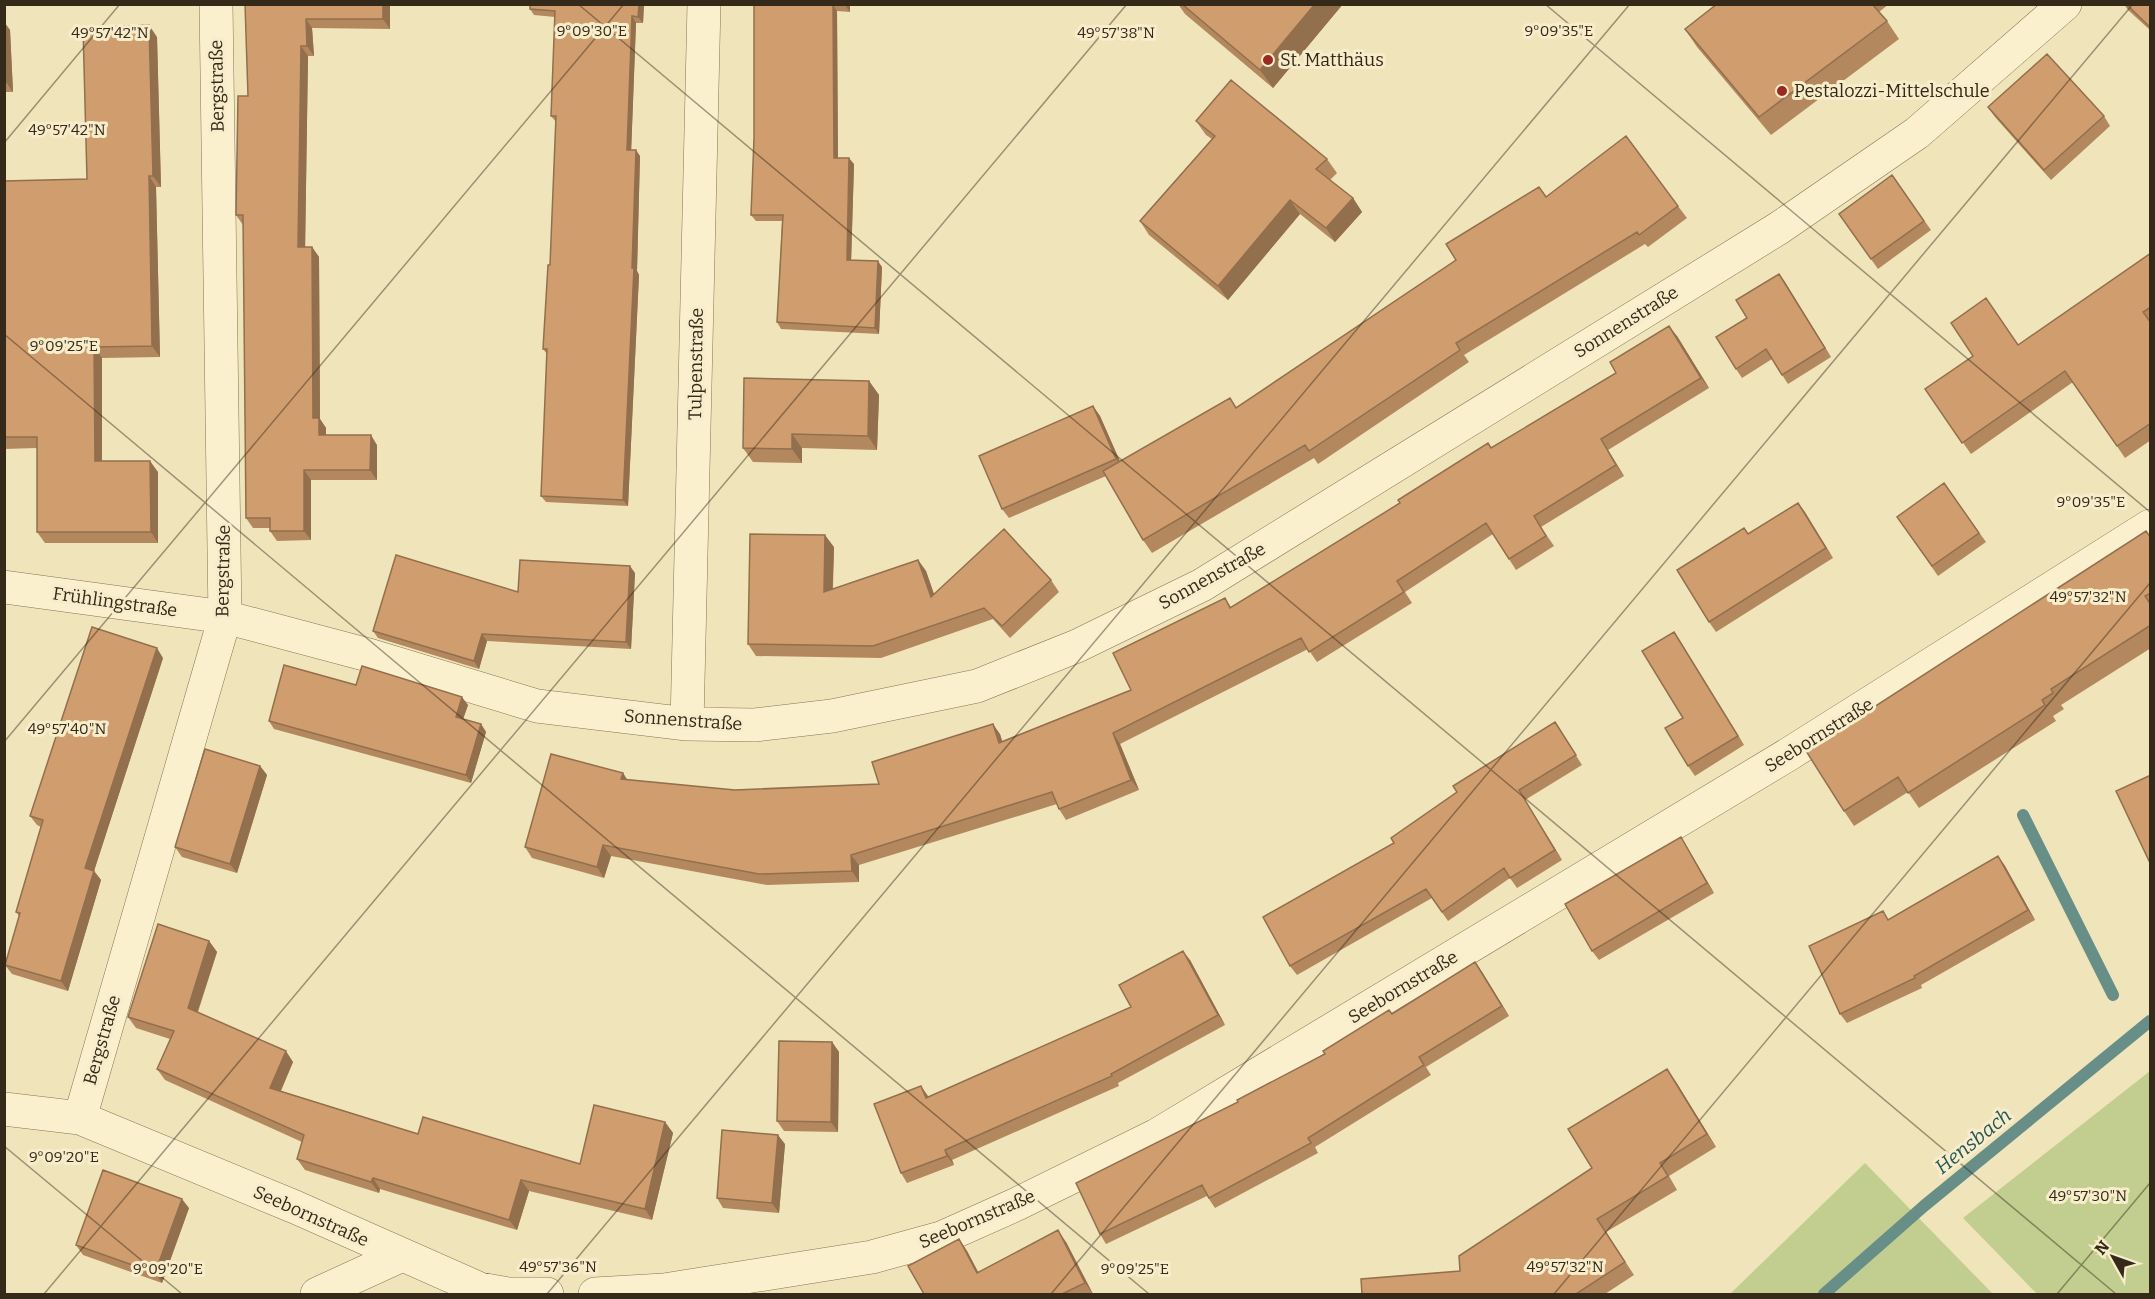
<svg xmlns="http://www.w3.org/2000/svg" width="2155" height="1299" font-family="Bitter,serif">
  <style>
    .green { fill: #c2ce8f }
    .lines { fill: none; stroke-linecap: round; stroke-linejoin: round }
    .stream { stroke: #678e87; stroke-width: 12 }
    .minor-casing { stroke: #877354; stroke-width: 34 }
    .minor { stroke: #fbf0ce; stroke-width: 33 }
    .wall { fill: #b3885f }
    .shaded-wall { fill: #926f4d }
    .building { fill: #d09e6e; stroke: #926f4d; stroke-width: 1.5 }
    .ticks { fill: none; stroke: #35291a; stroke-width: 1.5; stroke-opacity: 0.45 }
    .poi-dot { fill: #992921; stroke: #f7edca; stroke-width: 2 }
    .labels { text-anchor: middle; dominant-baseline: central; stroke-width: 6; stroke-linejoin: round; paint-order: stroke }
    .poi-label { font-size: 18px; fill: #35291a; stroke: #f7edca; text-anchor: start }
    .street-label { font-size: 18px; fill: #35291a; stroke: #f7edca }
    .water-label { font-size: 20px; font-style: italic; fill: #285656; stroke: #f7edca }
    .ticks-label { font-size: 15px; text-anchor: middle; fill: #35291a; stroke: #f7edca; stroke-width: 6; stroke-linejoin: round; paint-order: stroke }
  </style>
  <rect width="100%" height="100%" fill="#f0e4bb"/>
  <!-- green -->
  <path class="green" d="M2150,1071V1294H2037L1963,1218Z
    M1865,1163L1993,1294H1730Z"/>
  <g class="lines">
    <!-- stream -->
    <path class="stream" d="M2023,815L2113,995
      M1824,1294L1924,1206L2150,1021"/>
    <!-- minor casing -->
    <g class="minor-casing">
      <path id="minor" d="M4,587L225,617L372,656L537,706L687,724L755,725L832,716L977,686L1077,646L1202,585L1779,228L1917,133L2065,4
        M687,724L704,4
        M4,1109L80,1118L295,1207L480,1289L508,1294H547
        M80,1118L225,617L216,4
        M317,1294L400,1256
        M595,1294L664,1290L872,1257L941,1238L1017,1204L1157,1135L1789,754L2150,526"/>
    </g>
    <!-- minor -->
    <use href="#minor" class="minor"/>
  </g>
  <!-- wall -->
  <path class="wall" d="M245,4H390V29L312,28L314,56H308L305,247H312L319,257L320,419L326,428V435L377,445V480H311V540L277,541L270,531V528H253L246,518L243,225L236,215L248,96Z
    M530,4H644L643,23H636L631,150L640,156L637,271L639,275L628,506L546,502L541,496L547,354L543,349L550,265L556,122L551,116L555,17L534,15L530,9Z
    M754,4H850V12L837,11L838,158L854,164L851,260L882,267L879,334L781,329L777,322L782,221H756L751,215L754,138Z
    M1178,4H1343L1273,88L1185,14Z
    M1717,4H1889L1879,12L1887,21L1899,39L1771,135L1697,47L1685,29Z
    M2124,4H2151V31L2128,10Z
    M4,22L10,30L13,92H4Z
    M157,37L161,187H156L160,357L102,358V461L158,472V543H45L37,532V448L4,449V181L87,179Z
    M1988,107L2104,116L2110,126L2051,180L1995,117Z
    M1196,121L1327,159L1337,173L1330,180L1353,198L1362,212L1335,242L1300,214L1228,300L1149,235L1140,221L1212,139L1206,135Z
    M1892,175L1931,230L1878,269L1839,214Z
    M1539,187L1546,196L1678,206L1687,218L1648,247L1645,244L1464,355L1469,362L1318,464L1314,458L1152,553L1143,540L1106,476L1009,518L1002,509L1093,406L1100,416L1120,462L1236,407L1456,260Z
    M2151,253V440L2125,458L2073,382L1971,454L1925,389L2018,345Z
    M1779,274L1831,357L1788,384L1772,359L1742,378L1736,369L1747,318Z
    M1677,336L1709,388L1608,450L1624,476L1541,527L1554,546L1516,570L1493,534L1405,592L1412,603L1317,662L1308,649L1120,744L1139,790L1066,820L1059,809L1057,804L859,865V882L767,885L611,856L604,878L532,858L525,847L623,773L627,780L735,790L879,784L1000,734L1002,741L1131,690L1225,598L1231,607L1491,448Z
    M869,381L879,395L877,450L802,448V463L753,462L743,448Z
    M1944,483L1986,542L1938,576L1897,517Z
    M1798,503L1833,558L1716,632L1709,622L1748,534Z
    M2151,538V648L2061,705L2064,709L2053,716L2056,721L1919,808L1908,792L1854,826L1844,811Z
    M834,547L833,589L918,560L926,571L934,594L1051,580L1059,592L1010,638L993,619L881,658L756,656L748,644Z
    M635,573L631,649L487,641L479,669L378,638L373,631L518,592Z
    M1674,632L1744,745L1695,776L1688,766Z
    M163,658L94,871L101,880L68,991L12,974L5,965L19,916L16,912L41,827L37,825L30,816Z
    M356,685L468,705L463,719L481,724L486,732L471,783L274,729L269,721Z
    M1555,722L1582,765L1525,800L1562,860L1517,888L1510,878L1448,921L1432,898L1297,975L1290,966L1394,843Z
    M260,766L267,775L237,873L182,857L175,847Z
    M1687,847L1714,893L1599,960L1592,951Z
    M1998,856L2005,866L2035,920L1921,985L1922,988L1847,1023L1840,1014L1890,919Z
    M209,941L217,952L198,1012L293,1062L281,1091L418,1134L580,1164L665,1122L673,1133L652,1220L529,1191L517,1230L380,1189L379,1193L305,1170L297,1159L302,1142L165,1080L157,1069L170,1039L136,1028L128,1017Z
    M1190,960L1225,1025L1118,1083L1119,1086L952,1160L954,1165L907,1183L901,1173L928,1096L929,1097L1131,1007Z
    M1482,972L1509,1016L1426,1067L1431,1075L1315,1147L1318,1153L1215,1208L1207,1196L1106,1244L1100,1234L1238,1102L1325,1054L1392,1014Z
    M832,1042L839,1052L838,1132L784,1131L777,1121Z
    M1676,1082L1716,1147L1669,1176L1677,1190L1606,1232L1634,1275L1605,1294H1362L1460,1271L1592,1168Z
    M785,1144L779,1213L723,1208L717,1198Z
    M189,1208L162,1283L83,1255L76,1245Z
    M959,1239L967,1251L978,1272L1066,1242L1093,1294H924Z"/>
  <!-- shaded-wall -->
  <path class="shaded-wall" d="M383,4H390V29L383,19Z
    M639,4H644L643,23L638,17Z
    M845,4H850V12L845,5Z
    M1315,4H1343L1273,88L1260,70Z
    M833,5L837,11L838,164L834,158Z
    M632,16L636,23L631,156L627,150Z
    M306,19L312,28L314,56L307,46Z
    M4,22L10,30L13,92L6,82Z
    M149,25L157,37L161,187L153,176Z
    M301,46L308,56L305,257L298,247Z
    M636,150L640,156L637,271L639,275L628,506L623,500Z
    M849,158L854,164L851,266L847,260Z
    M149,176L156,187L160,357L152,346Z
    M1353,198L1362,212L1335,242L1326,228Z
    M1290,200L1300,214L1228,300L1218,286Z
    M312,247L319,257L320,419L326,428V445L319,435L313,418Z
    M878,261L882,267L879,334L875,328Z
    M1779,274L1785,282L1831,357L1825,348Z
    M1669,326L1677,336L1709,388L1701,378Z
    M94,347L102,358V472L95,461Z
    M869,381L879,395L877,450L868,436Z
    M1093,406L1100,416L1123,468L1116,459Z
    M792,434L802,448V463L792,449Z
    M371,435L377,445V480L370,470Z
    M1601,439L1608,450L1624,476L1616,465Z
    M150,461L158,472V543L151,532Z
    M304,470L311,480V540L304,531Z
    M1798,503L1805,512L1833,558L1826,548Z
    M825,535L834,547L832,603L824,592Z
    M918,560L926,571L939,609L931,597Z
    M630,566L635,573L631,649L626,642Z
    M1674,632L1680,641L1744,745L1738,736Z
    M482,634L487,641L479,669L474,661Z
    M157,648L163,658L94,871L101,880L68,991L61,981L85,868Z
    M462,697L468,705L461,725L456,717Z
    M481,724L486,732L471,783L466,775Z
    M993,724L1000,734L1006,754L999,743Z
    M1113,733L1120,744L1139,790L1131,780Z
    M260,766L267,775L237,873L230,864Z
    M623,773L630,784L621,779Z
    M1519,790L1525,800L1562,860L1555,850Z
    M1681,837L1687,847L1714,893L1707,883Z
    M603,845L611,856L604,878L597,867Z
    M851,855L859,865V882L852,871Z
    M1998,856L2005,866L2035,920L2028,910Z
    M209,941L217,952L195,1019L188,1008Z
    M1183,951L1190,960L1225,1025L1218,1015Z
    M1475,962L1482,972L1509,1016L1502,1006Z
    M832,1042L839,1052L838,1132L831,1122Z
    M286,1051L293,1062L277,1099L270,1088Z
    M1667,1069L1676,1082L1716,1147L1707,1134Z
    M921,1086L928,1096L933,1108L926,1098Z
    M665,1122L673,1133L652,1220L645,1209Z
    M778,1135L785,1144L779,1213L772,1203Z
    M945,1150L952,1160L954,1165L947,1156Z
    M373,1178L380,1189L379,1193L371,1182Z
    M521,1180L529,1191L517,1230L509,1220Z
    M182,1199L189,1208L162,1283L155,1273Z
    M1058,1230L1066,1242L1093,1294L1085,1283Z
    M959,1239L967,1251L985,1285L977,1273Z"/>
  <!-- building -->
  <path class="building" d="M245,4H383V19H306L307,46H301L298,247H312L313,418H319V435H371L370,470H304V531H270V518H246L243,215H236L238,96H248Z
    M530,4H639L638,17L632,16L627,150H636L632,268H634L623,500L541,496L547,349H543L548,265H550L556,116H551L555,11L530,9Z
    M754,4H845V5H833L834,158H849L847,260L878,261L875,328L777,322L783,215H751L754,138Z
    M1182,4H1315L1260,70Z
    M1717,4H1872L1887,21L1759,117L1685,29Z
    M2126,4H2151V28Z
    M149,25L153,176H149L152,346L94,347L95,461H150L151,532H37V437H4V181L87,179L83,28Z
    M4,43L6,82H4Z
    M2047,54L2104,116L2044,170L1988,107Z
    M1231,80L1327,159L1316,169L1353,198L1326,228L1290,200L1218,286L1140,221L1215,136L1196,121Z
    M1626,136L1678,206L1639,235L1637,232L1456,343L1460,350L1309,451L1305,445L1143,540L1103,471L1230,398L1236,408L1456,260L1446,244L1539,187L1546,197Z
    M1892,175L1924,221L1871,259L1839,214Z
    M2151,253V307L2143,312L2151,323V423L2117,446L2065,371L1962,443L1925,389L1973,356L1951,323L1986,298L2018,345Z
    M1779,274L1825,348L1782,375L1766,349L1736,369L1716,337L1747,318L1736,300Z
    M1669,326L1701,378L1601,439L1616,465L1534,516L1546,536L1509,559L1486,523L1397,581L1404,592L1309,652L1301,638L1113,733L1131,780L1059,809L1052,792L851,855L852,871L759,874L603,845L597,867L525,847L551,754L623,773L621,779L735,790L879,784L872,762L993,724L999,743L1131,690L1113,653L1225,598L1230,608L1400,503L1398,500L1488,443L1491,448L1616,373L1610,362Z
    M744,378L869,381L868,436L792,434V449L743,448Z
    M1093,406L1116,459L1002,509L979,456Z
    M1944,483L1979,533L1932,566L1897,517Z
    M1798,503L1826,548L1709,622L1677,570L1744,528L1748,534Z
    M1004,529L1051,580L1002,626L984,608L873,646L748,644L750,534L825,535L824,592L918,560L931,597Z
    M2146,531L2151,538V593L2145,596L2151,605V625L2051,689L2053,693L2042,700L2045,705L1908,793L1898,777L1844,811L1806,751Z
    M396,555L518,592L520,560L630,566L626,642L482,634L474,661L373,631Z
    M92,627L157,648L85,868L94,871L61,981L5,965L20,913L16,912L43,820L30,816Z
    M1674,632L1738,736L1688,766L1665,728L1683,718L1642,651Z
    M284,665L356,685L362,666L462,697L456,717L481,724L466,775L269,721Z
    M1555,722L1576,755L1519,790L1555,850L1510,878L1504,868L1442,912L1426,889L1290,966L1263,917L1394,843L1391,838L1457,792L1453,786Z
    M205,749L260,766L230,864L175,847Z
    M2151,775V863H2150L2116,791Z
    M1681,837L1707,883L1592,951L1565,904Z
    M1998,856L2028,910L1914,976L1915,978L1840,1014L1809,946L1883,911L1888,920Z
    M158,924L209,941L188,1008L286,1051L270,1088L418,1134L423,1117L580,1164L594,1105L665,1122L645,1209L521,1180L509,1220L373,1178L371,1182L297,1159L304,1135L157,1069L174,1031L128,1017Z
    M1183,951L1218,1015L1111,1074L1112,1076L945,1150L947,1156L901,1173L874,1104L921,1086L926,1098L1131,1007L1119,985Z
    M1475,962L1502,1006L1419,1057L1424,1065L1308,1138L1311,1143L1209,1198L1202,1185L1100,1234L1076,1183L1238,1102L1237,1100L1325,1054L1323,1051L1389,1010L1392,1014Z
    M779,1041L832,1042L831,1122L777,1121Z
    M1667,1069L1707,1134L1660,1163L1668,1176L1597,1219L1625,1262L1576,1294H1362L1361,1279L1460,1271L1459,1256L1592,1168L1568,1129Z
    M722,1130L778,1135L772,1203L717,1198Z
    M103,1170L182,1199L155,1273L76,1245Z
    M1058,1230L1085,1283L1062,1294H924L908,1266L959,1239L977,1273Z"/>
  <!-- ticks -->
  <path class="ticks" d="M578,4L2116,1294M1545,4L2150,512M4,143L120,4M4,334L1149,1294M4,742L624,4M4,1146L182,1294M44,1294L1127,4M547,1294L1630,4M1051,1294L2133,4M1554,1294L2150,583M2057,1294L2150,1183"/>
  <!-- markers -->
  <g class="poi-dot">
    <circle cx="1268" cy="60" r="6"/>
    <circle cx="1782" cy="91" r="6"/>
  </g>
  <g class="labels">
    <!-- poi labels -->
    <g class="poi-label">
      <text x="1280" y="60">St. Matthäus</text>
      <text x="1794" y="91">Pestalozzi-Mittelschule</text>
    </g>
    <!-- street labels -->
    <g class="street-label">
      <text transform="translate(217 86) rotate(-91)">Bergstraße</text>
      <text transform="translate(1626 322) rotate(-32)">Sonnenstraße</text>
      <text transform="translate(696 364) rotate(-89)">Tulpenstraße</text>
      <text transform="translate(223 571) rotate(-89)">Bergstraße</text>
      <text transform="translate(1212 576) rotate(-29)">Sonnenstraße</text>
      <text transform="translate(115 602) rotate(8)">Frühlingstraße</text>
      <text transform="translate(683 720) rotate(4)">Sonnenstraße</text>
      <text transform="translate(1819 735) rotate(-32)">Seebornstraße</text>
      <text transform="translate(1403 987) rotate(-31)">Seebornstraße</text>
      <text transform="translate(102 1040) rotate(-74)">Bergstraße</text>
      <text transform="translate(311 1216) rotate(24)">Seebornstraße</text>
      <text transform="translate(977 1219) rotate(-23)">Seebornstraße</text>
    </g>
    <!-- water labels -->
    <g class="water-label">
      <text transform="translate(1973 1141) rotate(-39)">Hensbach</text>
    </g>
  </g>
  <g class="ticks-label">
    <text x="1559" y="36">9°09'35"E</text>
    <text x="592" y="36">9°09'30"E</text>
    <text x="110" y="38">49°57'42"N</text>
    <text x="1116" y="38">49°57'38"N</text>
    <text x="67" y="135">49°57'42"N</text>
    <text x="64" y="351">9°09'25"E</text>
    <text x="2091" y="507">9°09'35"E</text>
    <text x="2088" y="602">49°57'32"N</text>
    <text x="67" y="734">49°57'40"N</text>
    <text x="64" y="1162">9°09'20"E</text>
    <text x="2088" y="1201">49°57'30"N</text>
    <text x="558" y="1272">49°57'36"N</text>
    <text x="1565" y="1272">49°57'32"N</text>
    <text x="168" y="1274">9°09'20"E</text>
    <text x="1135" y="1274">9°09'25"E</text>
  </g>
  <!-- border -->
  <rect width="2155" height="1299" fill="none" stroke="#35291a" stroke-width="12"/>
  <!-- north arrow -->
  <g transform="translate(2113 1257) rotate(310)" stroke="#f7edca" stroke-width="4.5" paint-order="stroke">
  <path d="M0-4.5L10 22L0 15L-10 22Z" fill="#35291a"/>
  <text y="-9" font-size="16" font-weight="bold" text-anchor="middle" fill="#35291a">N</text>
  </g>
</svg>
